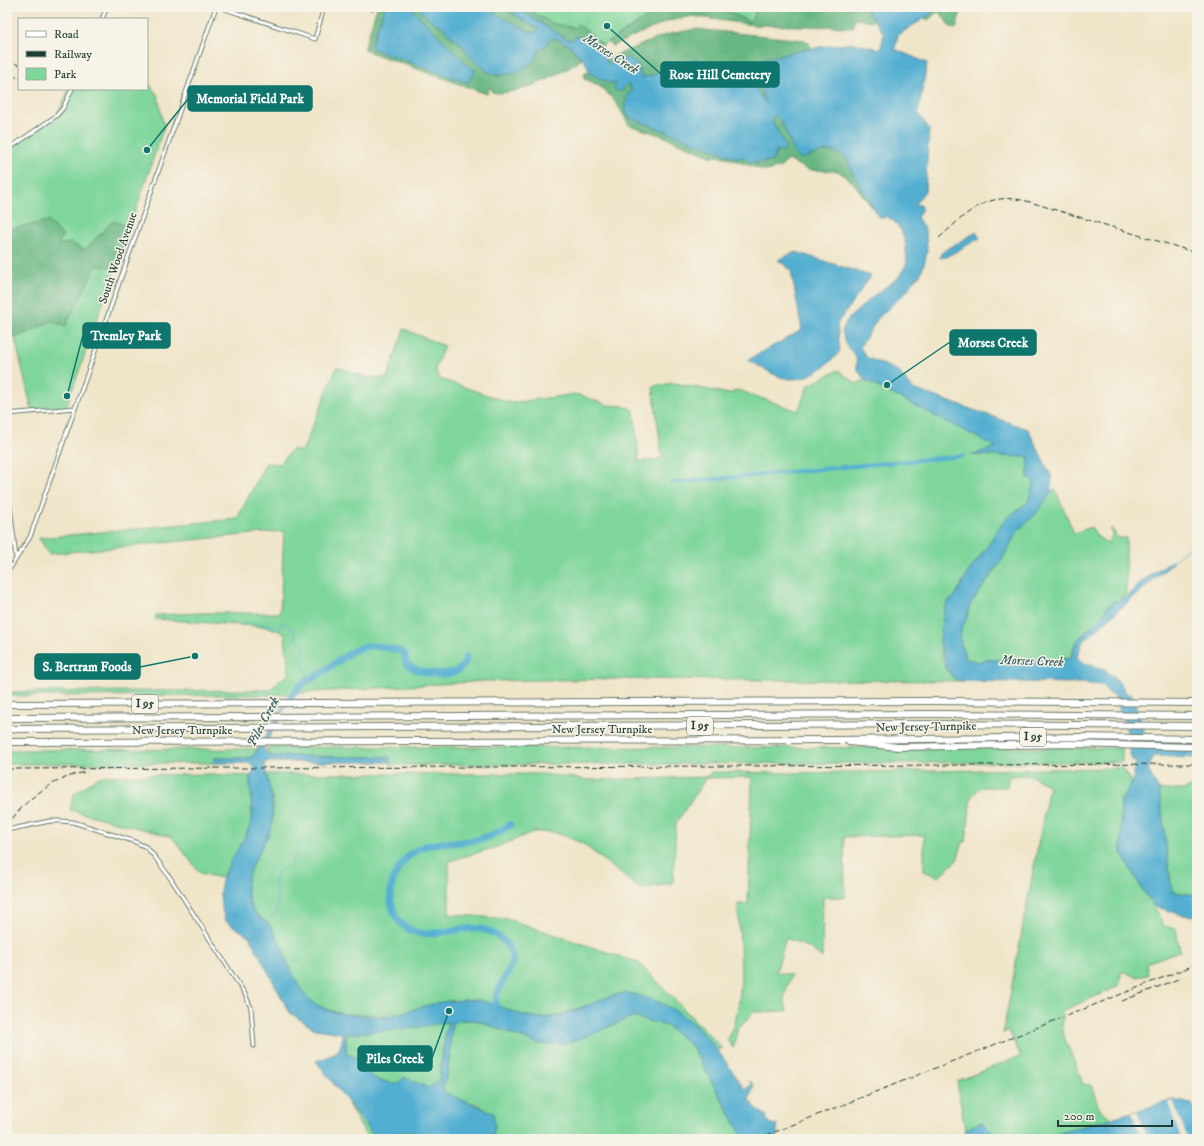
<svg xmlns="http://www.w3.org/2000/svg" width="1204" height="1146" font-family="'IM FELL DW Pica',serif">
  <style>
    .green { fill: #7fd69b; stroke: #4f8a68 }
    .forest { fill: #67b783; stroke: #437a5c }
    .water { fill: #53afd1; stroke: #397682; fill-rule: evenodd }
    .pier { fill: #efe5c9 }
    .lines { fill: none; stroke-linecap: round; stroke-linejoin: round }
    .stream { stroke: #53afd1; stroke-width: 1 }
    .canal { stroke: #53afd1; stroke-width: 4 }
    .river { stroke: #53afd1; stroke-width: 7 }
    .street-casing { stroke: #687868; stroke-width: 5 }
    .highway-casing { stroke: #687868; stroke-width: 8 }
    .street { stroke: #fff; stroke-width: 3 }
    .highway { stroke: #fff; stroke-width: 6 }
    .rail { stroke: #1f3d34; stroke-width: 1; stroke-dasharray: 6 3; stroke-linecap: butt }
    .labels { text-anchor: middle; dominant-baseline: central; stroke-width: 3; stroke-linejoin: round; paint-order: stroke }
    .shield { fill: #f7f3e8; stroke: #60746a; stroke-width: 1 }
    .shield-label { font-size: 11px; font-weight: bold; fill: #1f3d34 }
    .street-label { font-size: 12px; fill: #1f3d34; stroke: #f7f3e8 }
    .water-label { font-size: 13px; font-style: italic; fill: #2c5a5b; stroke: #f7f3e8 }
    .leader { fill: none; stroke: #0f766e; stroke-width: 1.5 }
    .callout-dot { fill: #0f766e; stroke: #f7f3e8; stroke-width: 1.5 }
    .callout { fill: #0f766e; stroke: #0f766e; stroke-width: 1.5 }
    .callout-label { font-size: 13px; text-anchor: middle; font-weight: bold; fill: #fff }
  </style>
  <rect width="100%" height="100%" fill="#f7f3e8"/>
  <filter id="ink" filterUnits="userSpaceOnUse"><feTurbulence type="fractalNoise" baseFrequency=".025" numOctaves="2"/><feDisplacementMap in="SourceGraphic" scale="8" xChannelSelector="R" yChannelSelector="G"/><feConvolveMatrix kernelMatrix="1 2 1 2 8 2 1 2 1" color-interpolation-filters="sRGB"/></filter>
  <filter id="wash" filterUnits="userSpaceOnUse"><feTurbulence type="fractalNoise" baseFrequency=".012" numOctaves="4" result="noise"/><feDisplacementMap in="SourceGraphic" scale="16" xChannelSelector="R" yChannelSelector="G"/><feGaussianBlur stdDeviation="0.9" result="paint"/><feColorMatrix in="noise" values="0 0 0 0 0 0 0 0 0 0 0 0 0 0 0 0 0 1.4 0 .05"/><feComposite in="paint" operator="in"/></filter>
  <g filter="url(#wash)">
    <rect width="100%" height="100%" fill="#efe5c9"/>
    <!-- green -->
    <path class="green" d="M523,7H664L603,45L578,24L574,28L554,24Z
      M718,7H758L751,22Z
      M147,81L158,96L163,123L165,124L130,227L113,222L85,250L71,243L59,245L48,221L7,230V150L57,115L69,89H147Z
      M97,264L115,268L66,408L32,411L15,338L7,337V326L15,338L52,321L65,327Z
      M404,329L444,346L435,369L440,379L511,403L576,394L608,405L623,406L634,410L639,462L662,458L653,386L674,383L729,394L738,390L798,411L808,386L838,370L856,384L865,380L997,447L973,455L1029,457L1028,478L1034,482L1028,502L1008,517L998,529L987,547L967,574L954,598L950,600C940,623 932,665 958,681L620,679L485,681L269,695L7,696V692L270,690L279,681L289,674L285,635L281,632L269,627L155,619L156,615L201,613H280L284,531L49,554L39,538L237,519L266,463L280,464L292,449L302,452L337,367L368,378H387Z
      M1055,489L1074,533L1091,527L1098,537L1108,544L1112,536L1111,528L1118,538H1126V599L1108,606C1101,621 1086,629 1076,642C1072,647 1074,654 1069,659H1064L1060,661L1044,660H983L979,662L966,659L960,641L961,629L966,620L970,605L1000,563L1018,530L1035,514L1048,495Z
      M338,747L1122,748V762L391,765L389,757L270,756L266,748Z
      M258,749L251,758H215L214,763L7,764V750Z
      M1122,768L1132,783L1121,800V853L1143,890L1158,913L1163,926L1176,929L1180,951L1146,963L1148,975L1136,977L1122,971L1119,986L1062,1011L1063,1034L1083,1084L1091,1085L1099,1108L1111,1118L1040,1139H1000L981,1122L965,1130L957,1081L1021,1056L1009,1031L1003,1033L1049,786L1030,775L1009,776L1007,787H981L971,797L966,842H963L957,860L939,877L924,871V835L844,837L845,897H823L822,958L810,948L786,938L776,972L791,975L784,997L787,1011L754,1012L738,1028L733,1048L727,1039C748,1006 739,943 738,904H748L752,777L706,778L676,823L673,883L640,889L582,843L554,832H533L497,847L449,861V914L508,919L639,963L722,1048L715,1050L694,1024L627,993L602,1000L556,1016L542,1018L516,1014L478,1000L448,1001L391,1015L343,1014L326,1009L311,1002L298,987L270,925L252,910L247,891L246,878L257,857L274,806L266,774H543L590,780L706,777L711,772L787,773Z
      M208,774L250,776L252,821L240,847L221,878L200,873L172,837L70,810L74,794L101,776Z
      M1197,785V895L1172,892L1159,790H1182Z
      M632,1016L667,1026L692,1046L744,1139H492L495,1125L478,1104L461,1101L444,1092L443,1085L448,1070L451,1029L452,1023L460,1020H476L492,1026L587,1036Z
      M449,1021L446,1030L439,1080L429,1088L378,1081L367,1072L361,1059L346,1054V1034L413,1028Z
      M348,1104L375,1136L412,1131L420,1139H368Z"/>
    <!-- forest -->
    <path class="forest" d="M377,7H385L373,37V49L468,83L475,69L472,70L410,7H416L430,20L445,28L451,37L457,40L468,54L485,70L499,76L531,65L538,52L551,38C565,38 573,51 582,59C565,73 514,98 492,92V89L489,88L487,94L364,50Z
      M487,7H502L538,29L536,32H530L496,14Z
      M515,7H523L554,24L574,28L578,24L603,45L599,49L583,37L573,40L565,38Z
      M664,7H718L750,22L758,7H865L875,21L854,19L853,27L753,25L692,16L668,21L612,46L608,42Z
      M943,7H962L956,29L950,27L940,12L936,13L928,20L924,19L932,11Z
      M695,29L805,40L813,48L762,59L768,106L750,79L731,77L716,65L696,59L675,68L642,78L637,64L607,63L605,60L665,35Z
      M591,72V74L612,84L613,82L624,86L629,84L632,92L628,94V100L624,107L628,117L736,158L744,157L759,164L770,161L779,150L778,133L772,119L775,114L781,121L796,156L803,158C819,150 830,149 846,157L853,174L876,210L873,209L853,182L838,171L808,170L788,160L781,167L766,171L725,157L710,156L663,136L629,125C619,106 606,85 584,79L585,73Z
      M48,221L62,235L59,245L71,243L85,250L113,221L130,227L115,268L97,265L65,327L52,321L15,338L7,326V230Z"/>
    <!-- water -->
    <path class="water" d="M385,7H410L472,69L476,70L468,83L373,49L371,45Z
      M416,7H487L496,14L530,32H536L538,29L502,7H515L565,38L573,40L575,36C591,40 600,46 607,63L619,64L627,57L637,64L642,78L675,68L696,59L716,65L731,77L750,79L766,104L756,75L762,59L813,48L854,43L878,49L881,47L884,34L865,7H943L932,11L931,14L898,35L895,49L927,63L918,113L929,129L925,191L916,203L917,205H921L922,209L917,217L926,232L927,250L925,261L920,275L912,282L908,290L878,318L860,347L866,357L898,371L913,389L1028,429L1052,478L1051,493L1035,515L1018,530L1000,563L970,605L966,620L961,629L960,641L966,659L979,662L983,660H1044L1060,661L1064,659H1069L1072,656L1076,642L1104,614L1108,606L1113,604L1114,601H1120L1121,597L1126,598C1132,594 1134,589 1139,584C1147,576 1163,567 1173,560L1174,562L1089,636L1082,643L1077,657C1083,665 1091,664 1100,668C1113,674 1120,682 1127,694L1132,695L1150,749L1197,750V758L1153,756L1148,770L1159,790L1172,892L1197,895V916L1182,915L1154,906L1143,890L1121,853V800L1132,783L1136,762L1132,760L1128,746L1127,732L1114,694H1110L1102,685L1080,683L958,681L952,676L946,666L940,642L941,628L945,607L948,601L954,598L967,574L987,547L998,529L1008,517L1028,502L1034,482L1028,478L1029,457L972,455L996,447L865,380L857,369L856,356L847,347L842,332L847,320L872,297L899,277L907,263L905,241L901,230L893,220L885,216L884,218H880L853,174L846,157L829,150L800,159L796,156L781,121L775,115L773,117V123L785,145V149L783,152L777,150L772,162C762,159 751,167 744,157L736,158L628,117L624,104L628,100L626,97L632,91L629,84L624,86L623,91H616L614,87L616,83L613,82L612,84L591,74L584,60L570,46L558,39L551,38L544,48H541C537,55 535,64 526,66L525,69C515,74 499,78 488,72C484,69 483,65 478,65L457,40L446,32L445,28L430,20Z
      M976,232L980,238L946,257L940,258L941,253Z
      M796,252L871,276L837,324L840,351C828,366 805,383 784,378C774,376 758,365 748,360L802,330L791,270L778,260Z
      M295,694L291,698L263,748L270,756L390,757V762H264C268,784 275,803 272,825C271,831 267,837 264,842C253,866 239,881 252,909C256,917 266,920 271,927C297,970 292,1012 355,1015C367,1016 381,1017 393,1015C414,1010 434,1001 455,1001C462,1000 471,999 478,1000C499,1003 518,1018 543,1018C572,1018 597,996 626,993C632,993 639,996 644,997C691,1009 720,1051 744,1089L751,1086L750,1081L754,1086L749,1100L759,1111L767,1116L766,1119L774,1126L777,1125V1139H744L692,1046L667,1026L632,1017L587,1036L564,1044H538L476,1020H460L452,1023L448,1070L443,1085L444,1092C460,1100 477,1104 493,1113L495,1125L492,1139H420L411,1131L375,1137L316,1061C333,1055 343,1054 342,1033L315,1029L290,1013L249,936L225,921C223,912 220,902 220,893C222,866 243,847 251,823C255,811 249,789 250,776L254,772V766L250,763H214L215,758H251L258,749L289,696ZM449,1022L446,1030L439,1080L429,1088L404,1077L398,1083C374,1081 372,1080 361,1059L346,1054V1034L413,1028Z
      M1173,1100L1192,1104L1197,1112V1139H1040Z
      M981,1122L1000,1139H968L965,1130Z"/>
    <!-- pier -->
    <path class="pier" d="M1173,1101L1188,1139H1181L1168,1102Z
      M1138,1111V1113L1148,1139H1142L1132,1112Z"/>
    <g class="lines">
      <!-- stream -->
      <path class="stream" d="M1173,561L1197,542
        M245,623L272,625L279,630L282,622L293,629L297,640C307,644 307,648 301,656L308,674L303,682
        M263,921C291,911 270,894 276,874L290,865L297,853L299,843L312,839"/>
      <!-- canal -->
      <path class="canal" d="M671,483L963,456"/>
      <!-- river -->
      <path class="river" d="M288,702C300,682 305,683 324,671C357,649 361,638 402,652L405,654L406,664C418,673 448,679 461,668C465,665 465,661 466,657
        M496,1014C495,1007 495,1000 497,993C502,977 520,965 508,946C503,939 494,933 486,930C459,922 420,948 399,921C393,913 390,902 391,892C391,877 403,859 415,851C431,840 452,844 471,841C485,839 498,833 510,825"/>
    </g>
  </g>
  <g filter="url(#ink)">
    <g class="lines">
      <!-- street casing -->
      <g class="street-casing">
        <path id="street" d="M219,7L315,39L324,7
          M367,7L372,9
          M102,19L107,7
          M7,150L56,116L63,108L72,89
          M7,414L75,408
          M7,480L16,558
          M7,539L14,538
          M7,573L30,537L216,7
          M7,830L50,821H61L73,822L133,841L146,847L155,857L171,879L245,994L251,1008L254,1046"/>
      </g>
      <!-- highway casing -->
      <g class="highway-casing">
        <path id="highway" d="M7,704L930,701L1197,703
          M7,718L931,714L1197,716
          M7,729L932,724L1197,726
          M7,742L838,740L1081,737L1197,739
          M849,742L898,747L1070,744L1197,747"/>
      </g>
      <!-- street -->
      <use href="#street" class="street"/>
      <!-- highway -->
      <use href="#highway" class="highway"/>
      <!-- rail -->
      <path class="rail" d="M7,60L19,65
        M7,74L19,78
        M50,89H51
        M939,238C969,211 987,190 1030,202L1197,253
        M7,769L1197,764
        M7,826C25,799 54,777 87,772
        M1122,1001L1181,978
        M757,1139L1197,964"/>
    </g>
  </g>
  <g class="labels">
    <!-- shield labels -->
    <g class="shield">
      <rect x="132" y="695" width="26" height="18" rx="3"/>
      <rect x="687" y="717" width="26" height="18" rx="3"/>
      <rect x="1020" y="728" width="26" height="18" rx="3"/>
    </g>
    <g class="shield-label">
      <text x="145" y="704">I 95</text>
      <text x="700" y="726">I 95</text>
      <text x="1033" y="737">I 95</text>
    </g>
    <!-- street labels -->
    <g class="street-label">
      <text transform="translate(118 258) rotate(-71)">South Wood Avenue</text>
      <text transform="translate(926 727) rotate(-1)">New Jersey Turnpike</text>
      <text x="602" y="729">New Jersey Turnpike</text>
      <text x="182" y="730">New Jersey Turnpike</text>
    </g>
    <!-- water labels -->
    <g class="water-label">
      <text transform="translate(611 54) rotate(33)">Morses Creek</text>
      <text transform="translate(1032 661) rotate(2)">Morses Creek</text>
      <text transform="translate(263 722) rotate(-62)">Piles Creek</text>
    </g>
  </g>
  <!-- callouts -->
  <path class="leader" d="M607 26L661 74M147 150L188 99M67 396L83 335M887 385L950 342M195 656L140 667M449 1011L432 1058"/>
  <g class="callout-dot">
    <circle cx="607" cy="26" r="4"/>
    <circle cx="147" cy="150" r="4"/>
    <circle cx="67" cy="396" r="4"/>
    <circle cx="887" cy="385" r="4"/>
    <circle cx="195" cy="656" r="4"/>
    <circle cx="449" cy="1011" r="4"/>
  </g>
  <g class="callout">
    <rect x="661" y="62" width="118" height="25" rx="4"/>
    <rect x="188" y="86" width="124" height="25" rx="4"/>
    <rect x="83" y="323" width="87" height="25" rx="4"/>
    <rect x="950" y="330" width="86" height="25" rx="4"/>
    <rect x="35" y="654" width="105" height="25" rx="4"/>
    <rect x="358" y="1046" width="74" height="25" rx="4"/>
  </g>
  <g class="callout-label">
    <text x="720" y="79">Rose Hill Cemetery</text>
    <text x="250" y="103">Memorial Field Park</text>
    <text x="126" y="340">Tremley Park</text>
    <text x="993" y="347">Morses Creek</text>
    <text x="87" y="671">S. Bertram Foods</text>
    <text x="395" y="1063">Piles Creek</text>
  </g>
  <!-- margin -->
  <rect width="1204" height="1146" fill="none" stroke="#f7f3e8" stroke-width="24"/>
  <!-- legend -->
  <rect x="18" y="18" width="130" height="72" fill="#f7f3e8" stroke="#a1aaa0"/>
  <rect x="26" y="31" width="20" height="6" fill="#ffffff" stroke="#a1aaa0"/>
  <text x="54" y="38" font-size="12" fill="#1f3d34">Road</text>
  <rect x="26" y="51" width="20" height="6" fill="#1f3d34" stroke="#a1aaa0"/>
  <text x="54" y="58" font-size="12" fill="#1f3d34">Railway</text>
  <rect x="26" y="68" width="20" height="12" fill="#7fd69b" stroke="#a1aaa0"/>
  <text x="54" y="78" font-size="12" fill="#1f3d34">Park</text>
  <!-- scale -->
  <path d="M1058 1120v6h114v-6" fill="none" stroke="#1f3d34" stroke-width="2"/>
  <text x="1064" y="1120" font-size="12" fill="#1f3d34" stroke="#f7f3e8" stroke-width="3" paint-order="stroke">200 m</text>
</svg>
